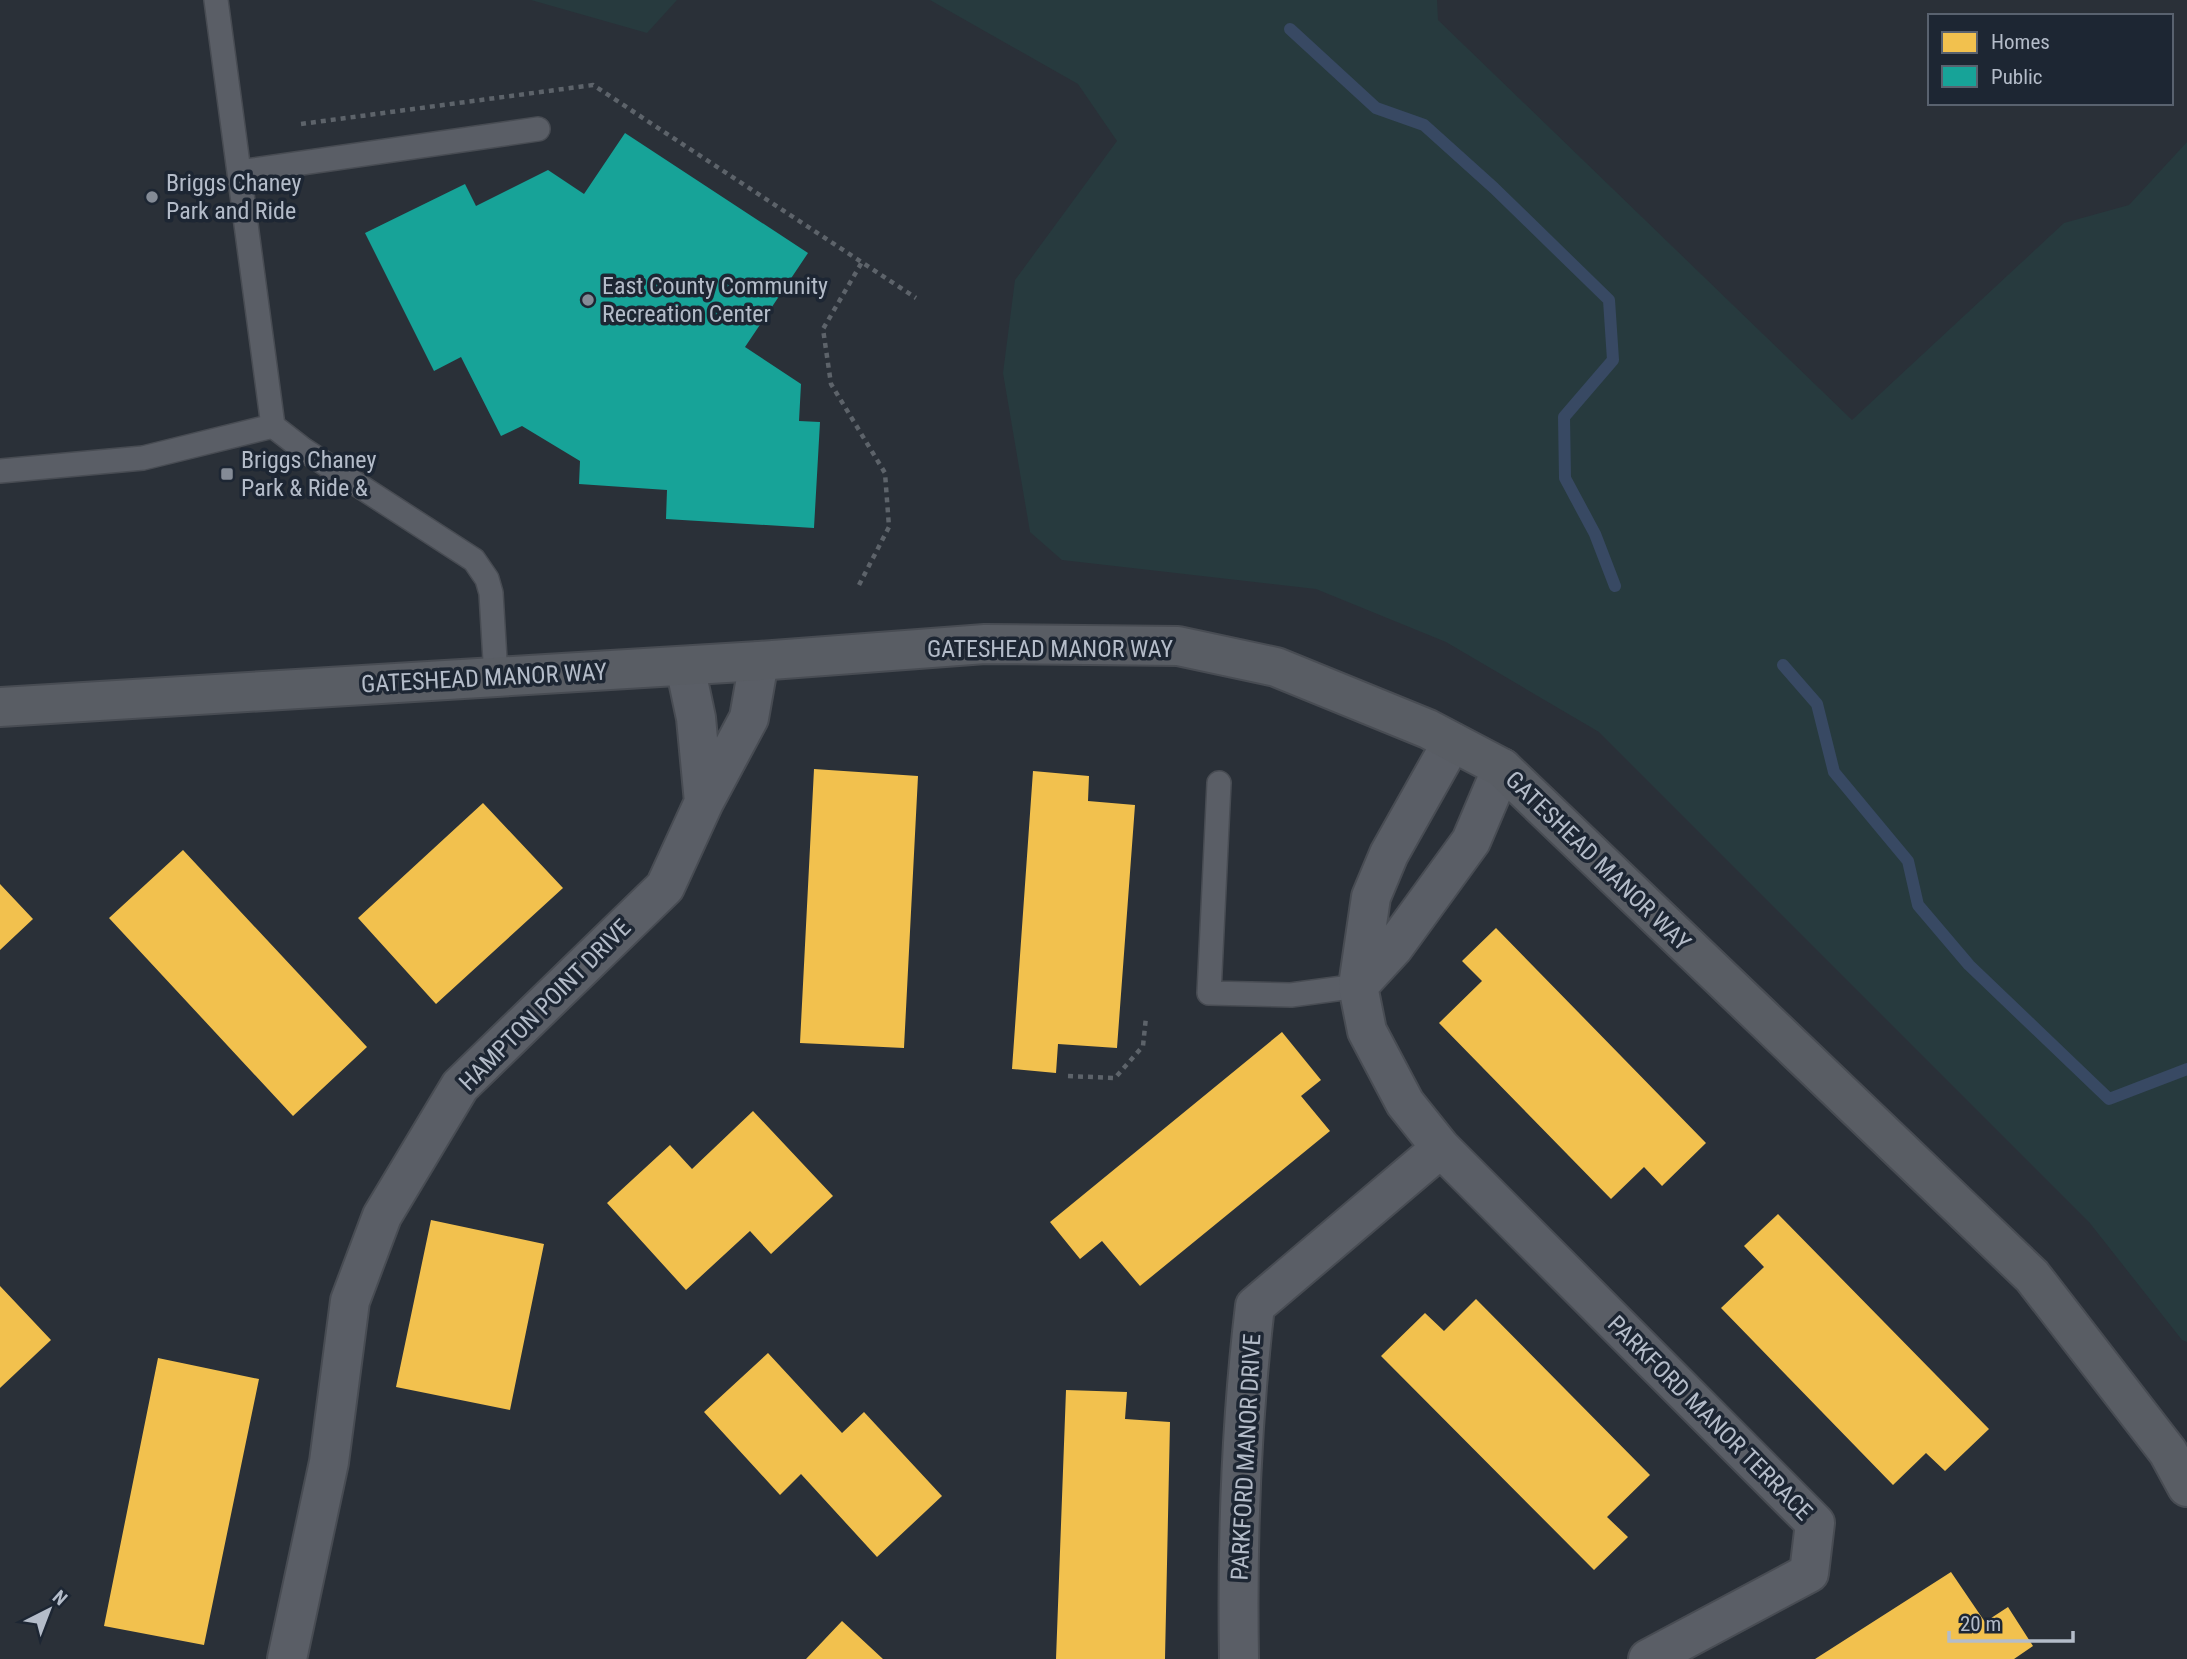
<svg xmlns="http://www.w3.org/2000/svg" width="2187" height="1659" font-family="'Roboto Condensed',sans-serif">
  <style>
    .green { fill: #273a3e }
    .homes { fill: #f2c14e }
    .public { fill: #17a398 }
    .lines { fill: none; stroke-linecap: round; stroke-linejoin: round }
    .stream { stroke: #384963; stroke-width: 12 }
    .lane-casing { stroke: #484c53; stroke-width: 26 }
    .street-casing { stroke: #484c53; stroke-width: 42 }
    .secondary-casing { stroke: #484c53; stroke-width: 42 }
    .path { stroke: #5d636a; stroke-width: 4.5; stroke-dasharray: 5 5; stroke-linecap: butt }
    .lane { stroke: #5a5e66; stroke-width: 23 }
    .street { stroke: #5a5e66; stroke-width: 38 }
    .secondary { stroke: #595d64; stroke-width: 38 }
    .poi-dot { fill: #848b96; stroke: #1d2633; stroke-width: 2.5 }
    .labels { text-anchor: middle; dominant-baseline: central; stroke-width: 7; stroke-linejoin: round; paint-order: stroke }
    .poi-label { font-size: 24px; fill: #b4bcc9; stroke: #1d2633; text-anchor: start }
    .street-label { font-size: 24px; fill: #b4bcc9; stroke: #1d2633 }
  </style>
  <rect width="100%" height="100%" fill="#2a3038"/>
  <!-- green -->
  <path class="green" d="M531,0H677L647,33Z
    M930,0H1437L1438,20L1852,420L2064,223L2129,205L2187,142V1342L2182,1340L2089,1222L1599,732L1446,642L1316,589L1062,560L1030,532L1003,373L1015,280L1117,141L1078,84Z"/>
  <!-- homes -->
  <path class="homes" d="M814,769L918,776L904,1048L800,1043Z
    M1033,771L1089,776L1088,801L1135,805L1117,1048L1058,1044L1056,1073L1012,1069Z
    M483,803L563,888L436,1004L358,918Z
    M183,850L367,1047L293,1116L109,918Z
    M0,884L33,919L0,950Z
    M1496,928L1706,1143L1662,1186L1644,1167L1611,1199L1439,1023L1482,981L1462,961Z
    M1282,1032L1321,1080L1301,1096L1330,1131L1140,1286L1102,1241L1080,1259L1050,1222Z
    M753,1111L833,1196L771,1254L750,1231L686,1290L607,1203L670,1145L692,1169Z
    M1778,1214L1989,1429L1945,1471L1926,1453L1893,1485L1721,1308L1764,1267L1744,1246Z
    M431,1220L544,1244L510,1410L396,1387Z
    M0,1286L51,1340L0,1388Z
    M1476,1299L1650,1475L1607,1517L1628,1537L1594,1570L1381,1356L1425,1313L1444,1331Z
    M768,1353L842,1433L864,1412L942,1496L877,1557L801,1474L780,1495L704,1412Z
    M158,1358L259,1379L204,1645L104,1626Z
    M1066,1390L1127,1392L1125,1419L1170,1422L1165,1659H1056Z
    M1951,1572L1985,1622L2008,1607L2033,1646L2014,1659H1815Z
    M842,1621L883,1659H806Z"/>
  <!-- public -->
  <path class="public" d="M625,133L808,253L745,347L801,384L799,421L820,422L814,528L666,519L667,490L579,484L580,461L522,426L501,436L461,357L434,371L365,233L465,184L476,206L548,170L584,194Z"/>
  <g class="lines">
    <!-- stream -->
    <path class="stream" d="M1290,29L1376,108L1424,125L1494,188L1609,300L1613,360L1564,417L1565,478L1595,534L1615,586
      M1783,665L1817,704L1834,772L1908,861L1918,905L1969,965L2109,1099L2187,1069"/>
    <!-- lane casing -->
    <g class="lane-casing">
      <path id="lane" d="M216,0L273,426L304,450L474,560L487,579L491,593L496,677
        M239,172L538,129
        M0,471L143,458L273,426
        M1219,783L1209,993L1291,995L1358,986"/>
    </g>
    <!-- street casing -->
    <g class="street-casing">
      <path id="street" d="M685,666L696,718L704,802
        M1452,742L1389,854L1371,897L1358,986L1367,1031L1405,1103L1441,1148L1815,1523L1809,1573L1648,1659
        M1358,986L1394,947L1471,841L1502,768
        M287,1659L329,1462L350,1301L382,1216L460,1086L665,887L704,802L749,718L759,661
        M1239,1659C1237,1542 1241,1423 1255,1306L1441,1148"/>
    </g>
    <!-- secondary casing -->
    <g class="secondary-casing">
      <path id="secondary" d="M0,707L759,661L985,644L1178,646L1276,667L1428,729L1502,768L2032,1276L2168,1452L2187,1487"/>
    </g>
    <!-- path -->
    <path class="path" d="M301,124L593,85L916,298
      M859,585L889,527L885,473L831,384L823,329L862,262
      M1068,1076L1115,1078L1143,1046L1146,1017"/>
    <!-- lane -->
    <use href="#lane" class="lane"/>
    <!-- street -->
    <use href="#street" class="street"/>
    <!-- secondary -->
    <use href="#secondary" class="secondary"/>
  </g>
  <!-- markers -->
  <g class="poi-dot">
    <circle cx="152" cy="197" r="7"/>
    <circle cx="588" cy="300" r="7"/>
    <rect x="220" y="467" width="14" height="14" rx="3.5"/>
  </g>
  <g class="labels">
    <!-- poi labels -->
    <g class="poi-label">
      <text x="166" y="183">Briggs Chaney<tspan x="166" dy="28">Park and Ride</tspan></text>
      <text x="602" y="286">East County Community<tspan x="602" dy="28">Recreation Center</tspan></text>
      <text x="241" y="460">Briggs Chaney<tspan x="241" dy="28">Park &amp; Ride &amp;</tspan></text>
    </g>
    <!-- street labels -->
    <g class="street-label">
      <text x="1050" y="649">GATESHEAD MANOR WAY</text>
      <text transform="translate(484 678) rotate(-3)">GATESHEAD MANOR WAY</text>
      <text transform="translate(1598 861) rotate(44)">GATESHEAD MANOR WAY</text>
      <text transform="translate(545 1005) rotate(-45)">HAMPTON POINT DRIVE</text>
      <text transform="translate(1710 1418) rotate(45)">PARKFORD MANOR TERRACE</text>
      <text transform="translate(1246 1457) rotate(-87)">PARKFORD MANOR DRIVE</text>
    </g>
  </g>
  <!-- legend -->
  <rect x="1928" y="14" width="245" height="91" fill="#1d2633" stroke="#59626f" stroke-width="2"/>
  <rect x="1942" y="32" width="35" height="21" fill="#f2c14e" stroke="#59626f" stroke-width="2"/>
  <text x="1991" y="49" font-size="21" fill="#b4bcc9">Homes</text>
  <rect x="1942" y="66" width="35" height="21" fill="#17a398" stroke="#59626f" stroke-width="2"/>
  <text x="1991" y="84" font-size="21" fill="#b4bcc9">Public</text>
  <!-- north arrow -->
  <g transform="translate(49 1610) rotate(42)" stroke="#1d2633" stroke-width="5" paint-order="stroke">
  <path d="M0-5L12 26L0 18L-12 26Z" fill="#b4bcc9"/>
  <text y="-10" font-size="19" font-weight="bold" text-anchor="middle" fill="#b4bcc9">N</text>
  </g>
  <!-- scale -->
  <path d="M1949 1631v10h124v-10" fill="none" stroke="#b4bcc9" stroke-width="3.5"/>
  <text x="1960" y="1631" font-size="21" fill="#b4bcc9" stroke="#1d2633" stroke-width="5" paint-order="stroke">20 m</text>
</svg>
